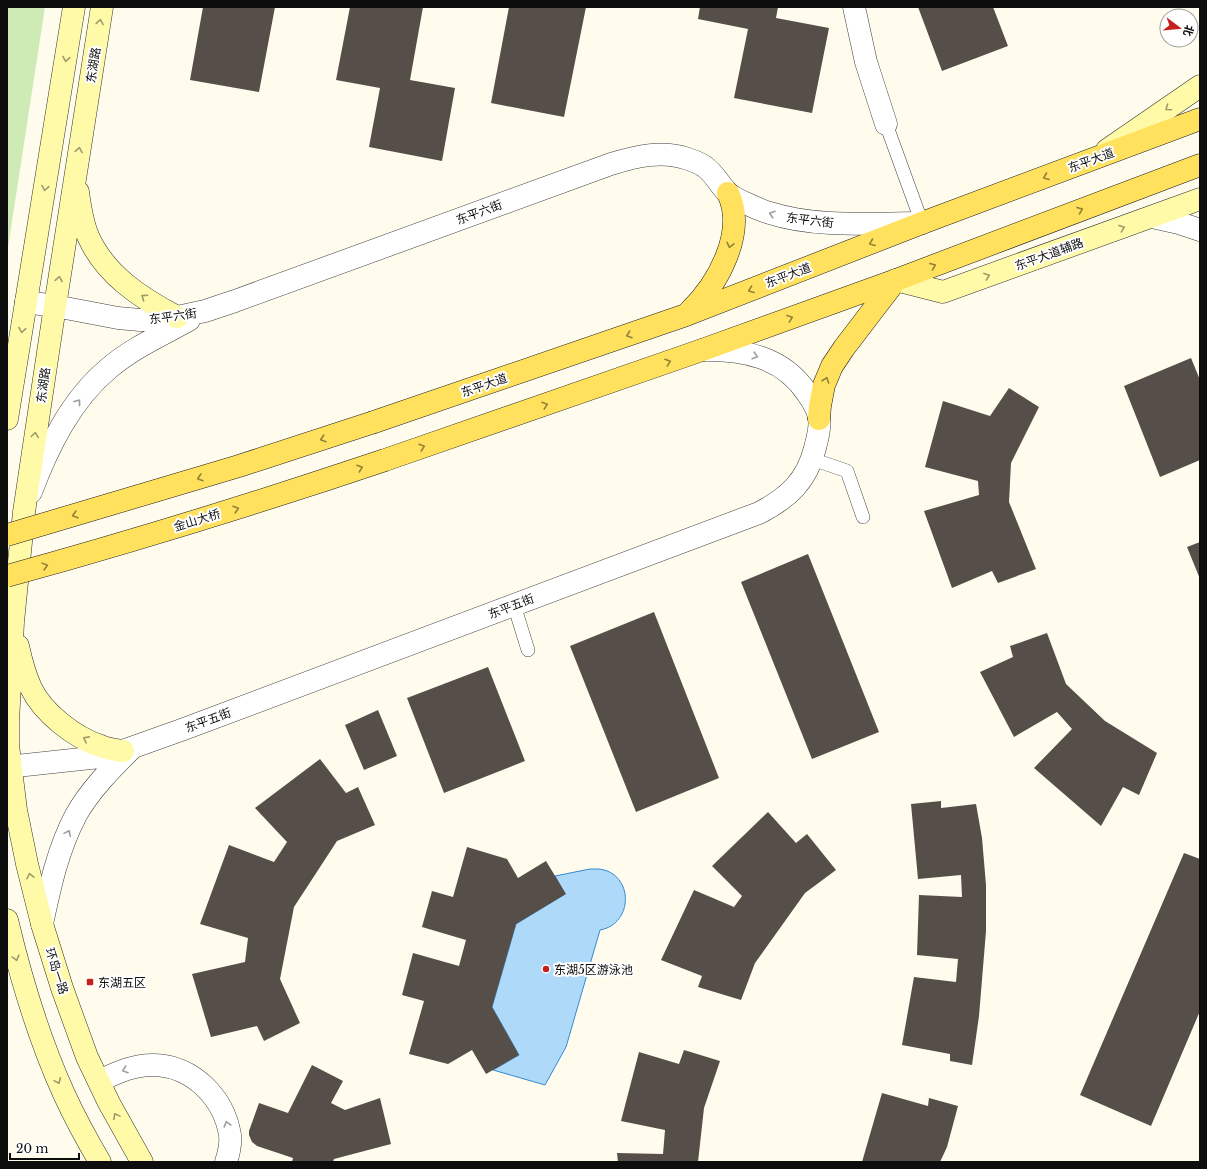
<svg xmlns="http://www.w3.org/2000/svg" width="1207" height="1169" font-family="'Libre Baskerville','Noto Sans SC',serif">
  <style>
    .green { fill: #ceebb5 }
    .water { fill: #afd9f9; stroke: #338ad3 }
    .building { fill: #564f49 }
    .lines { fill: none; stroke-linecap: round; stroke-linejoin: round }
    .lane-casing { stroke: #404040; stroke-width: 14 }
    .street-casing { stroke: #404040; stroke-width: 23 }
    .secondary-casing { stroke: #2f2f2f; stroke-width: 23 }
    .primary-casing { stroke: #1e1e1e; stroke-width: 23 }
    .lane { stroke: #fff; stroke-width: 13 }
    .street { stroke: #fff; stroke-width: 22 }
    .secondary { stroke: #fffaa8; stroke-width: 22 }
    .primary { stroke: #ffe15d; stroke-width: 22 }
    .primary-bridge-casing { stroke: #1e1e1e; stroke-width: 23; stroke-linecap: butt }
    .primary-bridge { stroke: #ffe15d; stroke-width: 22 }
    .oneway { stroke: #9e9b6a }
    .oneway2 { stroke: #928239 }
    .oneway3 { stroke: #9e9e9e }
    .poi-dot { fill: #c4201e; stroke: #fff; stroke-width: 1.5 }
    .labels { text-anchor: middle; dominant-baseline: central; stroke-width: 4; stroke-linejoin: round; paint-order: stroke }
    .street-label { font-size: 12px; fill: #0d0d0d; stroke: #fff }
    .poi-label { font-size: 12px; fill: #0d0d0d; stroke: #fff; text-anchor: start }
  </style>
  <rect width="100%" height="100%" fill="#fffced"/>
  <!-- green -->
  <path class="green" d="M7,7H45L7,254Z"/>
  <!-- water -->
  <path class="water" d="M590,869C593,869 596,869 599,869C634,873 634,924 600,930L566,1047L545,1085L493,1070L519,1055L492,1007L516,924L565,894L555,876Z"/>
  <!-- building -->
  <path class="building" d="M203,7H275L259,92L190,80Z
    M350,7H423L410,80L455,88L442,161L369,147L380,88L336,80Z
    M509,7H586L564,117L491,103Z
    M700,7H778L776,18L829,28L812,113L734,98L748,29L698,19Z
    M918,7H993L1008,46L942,71Z
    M1191,358L1200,380V460L1160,477L1124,386Z
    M1009,388L1039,407L1011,463L1009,502L1036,569L998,583L992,571L952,588L924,511L979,495L978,481L925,467L943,401L990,416Z
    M1200,542V579L1187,547Z
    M808,554L879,732L812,759L741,582Z
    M654,612L719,778L636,812L570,646Z
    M1047,633L1066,684L1105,721L1157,753L1139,795L1123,787L1101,826L1034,768L1072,729L1057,712L1014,737L980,672L1013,657L1010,646Z
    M488,667L525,761L444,793L407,698Z
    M378,710L397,756L364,770L345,725Z
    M320,759L346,793L358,787L375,825L337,841L294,907L280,979L300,1023L264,1041L257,1026L211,1037L192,974L245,962L248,938L200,924L229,845L274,862L287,842L255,808Z
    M941,801V808L976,804L982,838L986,885V931L979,1016L972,1065L950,1061V1054L902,1045L914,977L956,982L958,959L917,955L919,895L962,897L961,875L918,879L911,804Z
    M768,812L796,843L807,834L836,870L805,893L755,963L741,1000L698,987L702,976L661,960L694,890L734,907L742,896L712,866Z
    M467,847L507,859L518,878L546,861L566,894L516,924L492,1007L519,1055L486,1074L472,1050L448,1064L409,1054L424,1001L402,995L413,953L459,966L466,940L422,927L432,891L453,897Z
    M1184,853L1200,859V1011L1151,1126L1080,1095Z
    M684,1050L720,1061L704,1108L698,1162H618L617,1153L663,1154L665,1130L621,1121L639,1052L679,1064Z
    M312,1065L343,1081L331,1103L345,1110L380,1098L391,1144L334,1159L333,1162H292L293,1158L257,1146L252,1142L249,1135V1131L259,1103L288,1113Z
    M882,1093L928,1106L929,1098L958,1106L947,1147L940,1162H862Z"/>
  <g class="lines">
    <!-- lane casing -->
    <g class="lane-casing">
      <path id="lane" d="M886,124L922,223
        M812,459L847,471L863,517
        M514,605L528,650"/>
    </g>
    <!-- street casing -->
    <g class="street-casing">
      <path id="street" d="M854,7L866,62L886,124
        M1152,217L1179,223L1200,230
        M26,302L55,306L118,318L140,320L163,319L177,317L205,311L235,301L611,164C637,156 662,150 688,159C694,161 700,163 705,167C714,173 719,184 727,192C732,198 762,211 770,213C816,228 874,223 922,223
        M31,492C48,447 71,400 108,369C132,348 162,335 189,320
        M7,767L100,757L111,755L184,729L759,513C788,498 807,481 815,448C817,440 821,427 819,418C818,410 812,400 807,393C783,357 744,349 702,350
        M42,924C50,886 58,849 76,815C90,790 111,769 131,749
        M99,1081C118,1072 133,1065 154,1065C193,1066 224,1098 230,1135C231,1144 229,1153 226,1162"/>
    </g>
    <!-- secondary casing -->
    <g class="secondary-casing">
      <path id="secondary" d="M102,7L55,306L24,512L13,622L8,723V745L16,810L27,864L42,924L62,988L87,1057L109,1103L142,1162
        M1107,150L1200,86
        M78,192C80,207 82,222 88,236C105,275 141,298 177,317
        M896,280L943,292L1200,199
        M7,419L74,7
        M18,646C21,660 25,675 31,688C43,713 75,738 101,746C108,749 115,750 123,751
        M7,920C21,979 39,1039 64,1094C75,1118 87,1140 100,1162"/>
    </g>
    <!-- primary casing -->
    <g class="primary-casing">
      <path id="primary" d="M689,312C717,285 747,233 728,193
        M819,419L820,406L824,385L832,366L844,348L896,280
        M374,422L686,315L922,223L1200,119
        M385,460L702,350L896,280L1200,165"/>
    </g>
    <!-- lane -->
    <use href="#lane" class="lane"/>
    <!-- street -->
    <use href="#street" class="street"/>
    <!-- secondary -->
    <use href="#secondary" class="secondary"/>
    <!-- primary -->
    <use href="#primary" class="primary"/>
    <!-- primary-bridge casing -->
    <g class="primary-bridge-casing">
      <path id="primary-bridge" d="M7,535L239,466L374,422
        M7,576C134,541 260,502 385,460"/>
    </g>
    <!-- primary-bridge -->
    <use href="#primary-bridge" class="primary-bridge"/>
  </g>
  <!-- one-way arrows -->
  <defs><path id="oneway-chevron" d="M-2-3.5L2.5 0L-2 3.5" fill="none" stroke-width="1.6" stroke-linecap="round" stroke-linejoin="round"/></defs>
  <g class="oneway">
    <use href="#oneway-chevron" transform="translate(100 22) rotate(-81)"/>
    <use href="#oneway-chevron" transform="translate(66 59) rotate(99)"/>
    <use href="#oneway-chevron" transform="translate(1168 108) rotate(145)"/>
    <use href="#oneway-chevron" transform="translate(79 150) rotate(-81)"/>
    <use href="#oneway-chevron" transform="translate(45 188) rotate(99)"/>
    <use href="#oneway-chevron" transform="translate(1122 228) rotate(-20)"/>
    <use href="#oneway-chevron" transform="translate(987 276) rotate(-20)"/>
    <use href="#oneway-chevron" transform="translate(59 279) rotate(-81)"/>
    <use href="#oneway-chevron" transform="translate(144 297) rotate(-146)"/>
    <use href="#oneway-chevron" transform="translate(22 330) rotate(99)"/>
    <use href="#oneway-chevron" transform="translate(35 435) rotate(-82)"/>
    <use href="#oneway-chevron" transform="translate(86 739) rotate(-152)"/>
    <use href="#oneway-chevron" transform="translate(30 876) rotate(-103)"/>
    <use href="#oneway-chevron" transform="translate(16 958) rotate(75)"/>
    <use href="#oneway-chevron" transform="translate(58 1081) rotate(66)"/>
    <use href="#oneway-chevron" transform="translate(116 1116) rotate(-118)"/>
  </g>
  <g class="oneway2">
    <use href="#oneway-chevron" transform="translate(1046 177) rotate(159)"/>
    <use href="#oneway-chevron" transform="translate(1080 210) rotate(-21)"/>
    <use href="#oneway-chevron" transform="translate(872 243) rotate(159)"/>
    <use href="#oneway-chevron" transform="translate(730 245) rotate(103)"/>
    <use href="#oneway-chevron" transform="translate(933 266) rotate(-21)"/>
    <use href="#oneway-chevron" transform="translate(751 290) rotate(159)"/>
    <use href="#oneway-chevron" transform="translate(790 318) rotate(-20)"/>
    <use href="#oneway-chevron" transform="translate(629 335) rotate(161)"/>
    <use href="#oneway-chevron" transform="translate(668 362) rotate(-19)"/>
    <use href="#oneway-chevron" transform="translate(826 380) rotate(-71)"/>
    <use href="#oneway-chevron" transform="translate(545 405) rotate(-19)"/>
    <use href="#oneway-chevron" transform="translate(323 439) rotate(162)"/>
    <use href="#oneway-chevron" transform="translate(422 447) rotate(-19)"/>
    <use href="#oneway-chevron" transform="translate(360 468) rotate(-19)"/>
    <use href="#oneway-chevron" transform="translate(200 478) rotate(163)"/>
    <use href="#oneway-chevron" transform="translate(236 509) rotate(-17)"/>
    <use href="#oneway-chevron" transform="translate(75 515) rotate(164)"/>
    <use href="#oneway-chevron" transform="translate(45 566) rotate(-15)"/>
  </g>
  <g class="oneway3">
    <use href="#oneway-chevron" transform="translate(772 214) rotate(-162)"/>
    <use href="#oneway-chevron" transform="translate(755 356) rotate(16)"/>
    <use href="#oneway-chevron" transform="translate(78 402) rotate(-53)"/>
    <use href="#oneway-chevron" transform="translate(68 833) rotate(-66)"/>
    <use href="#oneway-chevron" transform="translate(125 1070) rotate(161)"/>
    <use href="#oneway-chevron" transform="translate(227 1124) rotate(-105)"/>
  </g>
  <!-- markers -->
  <g class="poi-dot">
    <circle cx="546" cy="969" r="4"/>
    <rect x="86" y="978" width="8" height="8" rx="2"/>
  </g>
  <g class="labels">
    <!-- street labels -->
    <g class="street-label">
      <text transform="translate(93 65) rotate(-81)">东湖路</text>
      <text transform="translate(1091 160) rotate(-20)">东平大道</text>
      <text transform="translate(479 212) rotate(-20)">东平六街</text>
      <text transform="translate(810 220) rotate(7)">东平六街</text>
      <text transform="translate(1049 254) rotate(-20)">东平大道辅路</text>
      <text transform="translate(788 275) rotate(-21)">东平大道</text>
      <text transform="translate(173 316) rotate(-8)">东平六街</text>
      <text transform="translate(43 385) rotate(-82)">东湖路</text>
      <text transform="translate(484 385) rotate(-19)">东平大道</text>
      <text transform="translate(197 520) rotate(-17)">金山大桥</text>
      <text transform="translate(511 606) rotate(-21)">东平五街</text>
      <text transform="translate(208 720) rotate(-20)">东平五街</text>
      <text transform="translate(57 971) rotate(72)">环岛一路</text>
    </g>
    <!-- poi labels -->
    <g class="poi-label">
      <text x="554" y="969">东湖5区游泳池</text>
      <text x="98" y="982">东湖五区</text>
    </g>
  </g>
  <!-- border -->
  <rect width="1207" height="1169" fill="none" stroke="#0d0d0d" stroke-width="16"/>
  <!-- north arrow -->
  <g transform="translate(1179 28) rotate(106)"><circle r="19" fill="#ffffff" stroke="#9e9e9e"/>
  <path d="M0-3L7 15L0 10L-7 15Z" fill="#c4201e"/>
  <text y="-6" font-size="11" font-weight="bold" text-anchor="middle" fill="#0d0d0d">北</text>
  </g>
  <!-- scale -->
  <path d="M10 1153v6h69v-6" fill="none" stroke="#0d0d0d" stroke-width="2"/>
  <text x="16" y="1153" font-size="12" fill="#0d0d0d" stroke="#ffffff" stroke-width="3" paint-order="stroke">20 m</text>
</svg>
